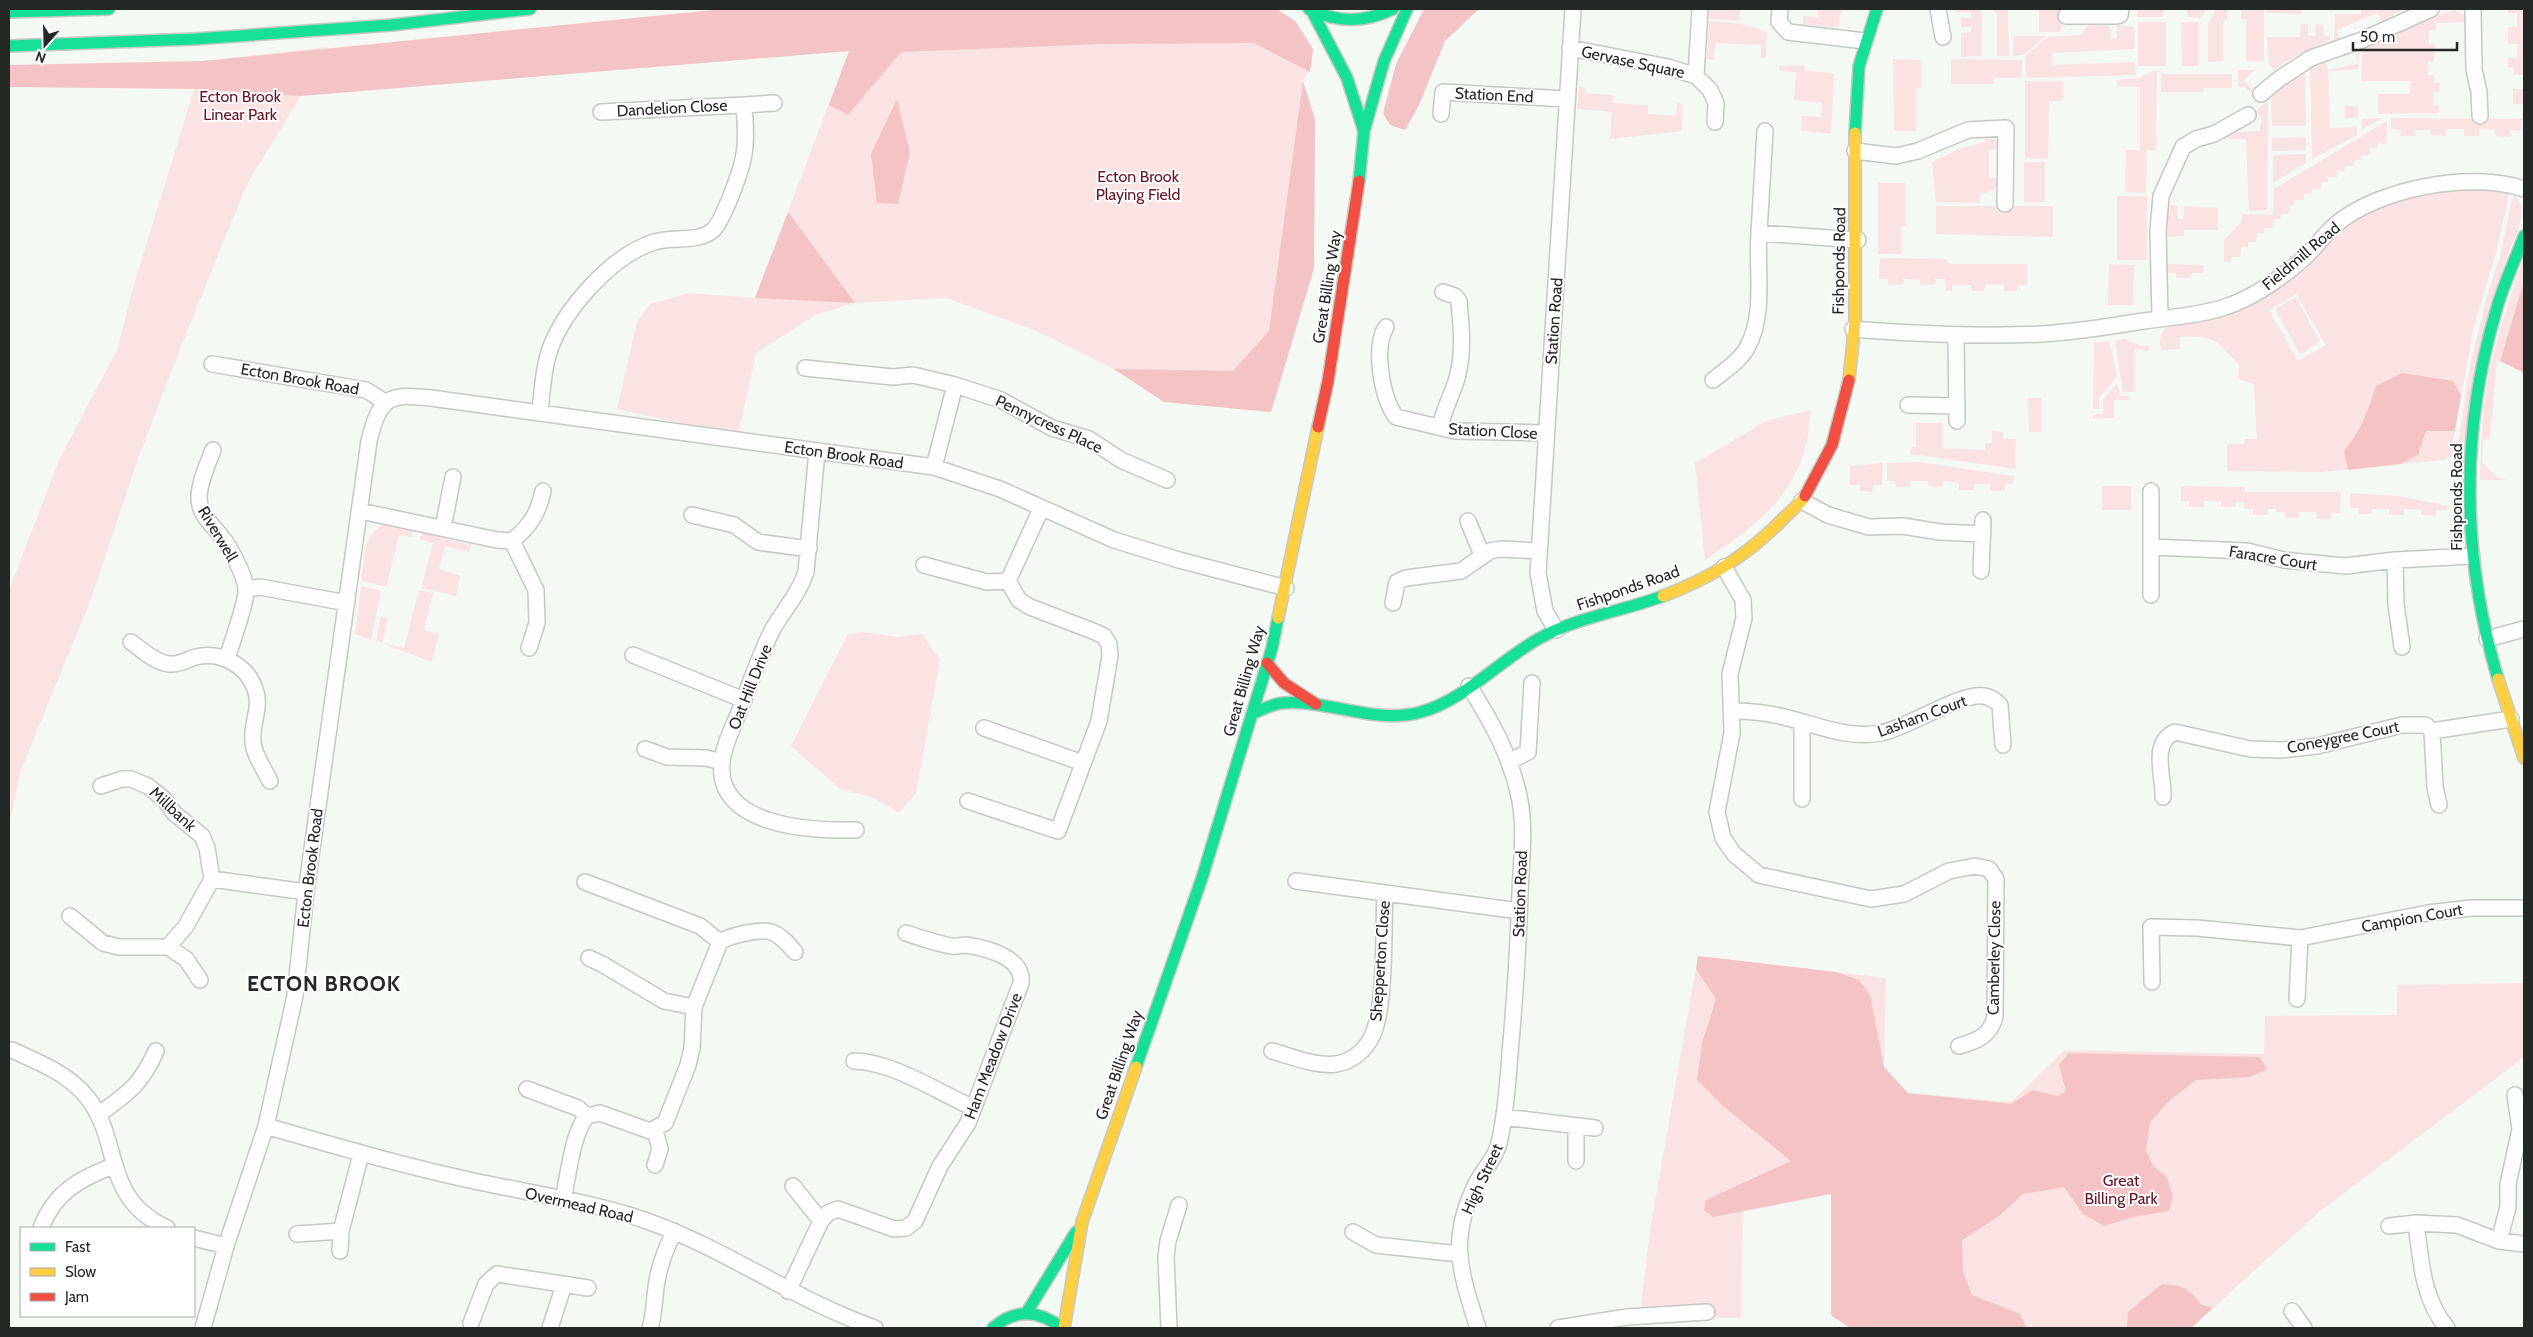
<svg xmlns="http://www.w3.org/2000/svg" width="2533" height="1337" font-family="Cabin,sans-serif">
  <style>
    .green { fill: #fae3e2; fill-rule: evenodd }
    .forest { fill: #f3c3c5 }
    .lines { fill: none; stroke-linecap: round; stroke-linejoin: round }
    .street-casing { stroke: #c4c9c4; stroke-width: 18 }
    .fast-casing { stroke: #c4c9c4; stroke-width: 14 }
    .slow-casing { stroke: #c4c9c4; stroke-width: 14 }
    .jam-casing { stroke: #c4c9c4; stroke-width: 14 }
    .street { stroke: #fdfefd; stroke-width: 15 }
    .fast { stroke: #16e098; stroke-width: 11 }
    .slow { stroke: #ffcf43; stroke-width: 11 }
    .jam { stroke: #f24e42; stroke-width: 11 }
    .labels { text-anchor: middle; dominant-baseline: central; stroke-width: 4; stroke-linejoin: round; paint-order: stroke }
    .street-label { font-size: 16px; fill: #242824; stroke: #fff }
    .park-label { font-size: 16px; fill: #631324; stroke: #fff }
    .district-label { font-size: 21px; font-weight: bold; letter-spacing: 1px; fill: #242824; stroke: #fff }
  </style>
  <rect width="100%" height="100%" fill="#f4f9f4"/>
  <!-- green -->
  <path class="green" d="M1277,9C1301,25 1326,52 1303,81L1315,120L1314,268L1271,412L1164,402L1114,369L1032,329L946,298L855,303L815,315L756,353L738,436L617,409L637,322L650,304L689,293L755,298L849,51Z
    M1709,9H1740L1739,21L1710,19Z
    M1818,9H1842L1838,27L1803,25V16L1818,17Z
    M1955,9H1979L1980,12H1982V56L1961,57V33L1971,32V27H1961V18H1971V12H1955Z
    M1994,9H2008L2009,56H1997V12H1994Z
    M2039,9H2061V32H2039Z
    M2137,9H2163V17H2137Z
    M2187,9H2205V12L2200,18L2187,17Z
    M2216,9H2227V20H2223V61L2208,62V25Z
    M2241,9H2264V61H2246V19H2241Z
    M2267,9H2330H2301V14L2267,13Z
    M2361,9H2404L2382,21L2379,14H2374L2337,30L2340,39L2334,40L2335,14H2361Z
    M2508,9H2524V114L2523,104H2513V89H2523V75H2514V68L2508,67V58H2517L2518,44H2508V27H2517V13H2508Z
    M2454,10L2465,15L2469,22L2436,23L2435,30H2429V44H2435L2434,61L2428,62V75H2434V83H2440L2439,92H2433V105H2439V113L2378,114V94H2410L2411,81H2361L2363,48L2407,25Z
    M1709,21C1728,22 1752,23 1767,34L1766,58H1761V45L1716,43L1714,60L1707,59Z
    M2138,22H2166V66H2138Z
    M2181,22H2199V66H2182Z
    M2301,24H2308V35L2315,36L2316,24L2323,25V36H2330V40L2294,57L2274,70L2269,65L2267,37H2300Z
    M2089,25L2110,26L2111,39L2117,38V25L2134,27L2135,49L2052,53V65L2135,62L2136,75L2026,78L2025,56L2048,37L2082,35L2084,29Z
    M2014,36H2046L2023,55L2013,56Z
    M327,47L301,96L247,184L182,344L139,456L89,604L21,770L9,824V590L60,458L117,350L135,281L203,61Z
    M2359,50L2358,69L2328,71L2330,128L2357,127V135L2312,159L2310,66L2325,59L2328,70L2358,64L2355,52Z
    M1893,59L1921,60V88H1916V131H1894Z
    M1951,59L2022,60V78H1994V84H1951Z
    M1795,65H1805V71L1834,73L1831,134L1801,131L1802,116L1821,117L1822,103L1794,100L1796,72L1779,71V66Z
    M2157,69L2156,150H2147L2146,193L2125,192L2126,150H2140V87L2117,86V80L2139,78Z
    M2305,69L2306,126H2272L2271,95Z
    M2238,70H2255L2244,80L2253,91L2250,93L2245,87H2238Z
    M2161,74H2232V88H2204L2203,92H2161Z
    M2025,81H2063V101H2049L2048,159L2025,158Z
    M1579,87L1585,88V93L1613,95V103L1648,105V114L1676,116L1677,103L1683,104L1682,131L1610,139L1612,112L1577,109Z
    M2268,99L2267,210L2249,211L2246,139H2221L2233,132L2259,131L2262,119L2256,111Z
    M2345,106H2358V118H2345Z
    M2383,118L2361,130L2362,119Z
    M2391,118L2522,119L2521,131L2511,130L2510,137L2496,136L2495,130L2480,129L2479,136H2464V129H2446V136L2431,135V130H2415V136H2400L2401,130L2391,129Z
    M2387,121V144L2378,143V148H2370V155H2361V160H2354V166H2345L2344,171L2337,170V177H2328V182H2321L2320,189H2312L2311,194H2304V200H2295V205H2289V214H2281L2280,219H2273V228H2264V233H2257L2256,242H2248V247H2241L2240,257H2232L2231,262H2224V240L2241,222L2242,214L2273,215L2274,189Z
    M1984,134C1993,137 1998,140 2000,149L1989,150V177L2000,178C1998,190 1991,193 1980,193V203L1936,202L1932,162L1959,149L1985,142Z
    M2306,137V150L2272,151V138Z
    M2306,154V163L2273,183V155Z
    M2024,162H2045V202H2024Z
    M1878,183H1905V226H1902L1901,254H1878Z
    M2487,188L2508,193L2509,195L2495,256L2474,326L2453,440V456L2443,460L2321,472L2227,471V444H2244L2245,439H2257L2254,384L2238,379L2239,365C2216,339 2214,336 2180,337V349L2161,350C2158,340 2161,331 2169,326C2214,320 2257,308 2291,278C2313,260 2328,237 2352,222C2393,196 2439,191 2487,188ZM2296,294L2326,345L2298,361L2269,310Z
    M2117,196H2147V260H2117Z
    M2515,196C2533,213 2508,248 2503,268C2486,337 2475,409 2462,479H2459V437L2471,361L2488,293L2500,257L2512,199Z
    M2165,205L2177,206L2178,219H2183L2184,206L2218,208V230H2184V236L2166,237V249H2164Z
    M1936,206H2053V237L1936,234Z
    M2524,257V281L2500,361H2497L2490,440L2486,439L2483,441L2482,462L2497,477L2507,480H2480C2481,446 2482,412 2488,379C2496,338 2510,297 2524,257Z
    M1880,258L1946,259L1950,264H2027V285H2017V291H2004V285L1985,284L1984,291H1972L1971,285H1952V291H1946L1945,279H1935V285H1920V280L1903,279V285H1888V279H1879Z
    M2109,264L2134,265L2133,305H2108Z
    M2166,264L2203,265V273H2192L2191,278H2176V273H2166Z
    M2296,297L2320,342L2300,354L2275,309Z
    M2125,339L2140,346H2149L2148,351L2135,349V392H2123L2115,340Z
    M2109,341L2117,377L2099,398V409H2093L2094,343Z
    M2117,383L2120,396H2129V400H2114V418L2093,419V415L2104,414L2103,400Z
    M2028,398H2041V432H2029Z
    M1811,410C1809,423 1809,439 1804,452C1787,505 1749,530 1705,560L1695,463L1766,421Z
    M1916,423H1943V448L1985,450V443H1992V431L2003,432V439H2016L2015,469L1911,454L1910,448L1916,447Z
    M1919,462L2014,476L2013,484H2005V491H1990V484H1974V490H1959V483L1943,481V487H1929L1928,481H1910V487H1896L1895,481H1887V463Z
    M1883,463L1882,485H1873L1872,492L1860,491V485H1850V466Z
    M2102,486H2131V510H2102Z
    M2181,486L2245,487V492H2341L2340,513H2331V519H2317L2316,512H2299V518H2285V512H2276V509H2268L2267,515H2253V509H2244V502H2236L2235,507H2221V501H2204V507H2189V501H2181Z
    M2350,493L2398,496L2448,506L2447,510H2436V516L2421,515V510L2404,509V515H2389V509H2372L2371,514H2359L2358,508H2350Z
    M381,523L412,528V537L399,535L386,587L361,581C365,561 362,537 381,526Z
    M422,530L443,534L442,538L471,545L469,552L445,546L439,569L460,576L456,596L421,588L433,543L420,539Z
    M361,586L381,591L371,640L355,634Z
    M419,590L433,593L424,630L439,634L432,662L376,641L381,616L388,618L382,643L404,648Z
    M863,632L897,637L922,634L940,660L916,793L899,813L874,798L840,789L791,746L848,634Z
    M1698,956L1886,978L1884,1067L1908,1093L2011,1102L2064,1050L2264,1054L2265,1016L2397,1015V985L2524,983V1057L2319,1212L2191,1328H1850L1831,1315V1194L1743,1211L1741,1318L1640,1317L1650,1230Z"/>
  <!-- forest -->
  <path class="forest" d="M724,9H1277L1295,21L1313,49L1310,72L1254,43L1100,44L901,52L848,115L829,105L849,51L301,96L196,89L9,87V65L203,61Z
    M1424,9H1479L1445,41L1419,105L1405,130L1390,125L1383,113L1396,64Z
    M1303,81L1315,120L1314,268L1271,412L1164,402L1114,369L1233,371L1269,331Z
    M897,99L910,152L898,204L877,203L871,154Z
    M788,212L855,303L755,298Z
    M2524,281V373L2500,361Z
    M2402,373L2453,381L2461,395L2455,431H2426L2418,455L2400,464L2348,470L2344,451C2361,431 2368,411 2376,386Z
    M1698,956L1836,972L1859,980L1870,995L1884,1067L1908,1093L2011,1104L2033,1090L2058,1096L2066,1091L2059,1065L2069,1053L2259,1057L2267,1069L2250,1077L2196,1080L2170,1100L2150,1122L2146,1150L2153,1166L2166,1176L2173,1195L2169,1211L2133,1217L2104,1226L2083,1214L2064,1187L2023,1194L1999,1216L1962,1240L1963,1272L1972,1295L2020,1314L2027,1328H1850L1831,1315V1194L1713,1217L1704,1210L1706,1200L1791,1161L1723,1106L1697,1080L1702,1043L1716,999L1696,969Z
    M2162,1284C2181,1285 2190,1288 2200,1304L2213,1308L2191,1328H2127L2128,1312Z"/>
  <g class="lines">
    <!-- street casing -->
    <g class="street-casing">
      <path id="street" d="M1780,9L1779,22L1788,32L1865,41
        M1938,9L1943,37
        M2473,9L2474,69L2479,92L2480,116
        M2066,16H2116L2120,15L2121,9
        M1570,48L1668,67L1696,76L1710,90L1716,103L1715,122
        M1696,76L1700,9
        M2261,94L2279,79L2311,58L2362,40L2431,9
        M601,112L744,105
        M1441,114L1443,92L1566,99
        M1855,151L1896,156L1918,151L1968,130L2006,128L2005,204
        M1759,233L1765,131
        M2160,318L2158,230L2161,196L2183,147L2196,139L2214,134L2248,115
        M1386,327C1373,348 1382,398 1396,417L1455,431L1546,433
        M1853,329C1916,334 1979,337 2042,334C2077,332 2110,326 2144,321C2170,317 2197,316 2222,308C2252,299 2280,279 2303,259C2314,249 2323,236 2334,226C2377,188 2471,171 2524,189
        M1956,336L1957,421
        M212,364L366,390L385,402
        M805,368L893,377L913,375L955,385L1001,400L1052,428L1089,439L1121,460L1167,480
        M1713,380C1724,371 1740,361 1747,348C1766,314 1756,270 1759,233L1858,240
        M1908,405L1957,406
        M540,412C542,392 543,371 549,352C563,310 611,256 654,242C672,236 697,243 712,231C723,222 742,169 744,154C747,138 745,121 744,105L774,103
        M1440,428C1444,406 1454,393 1458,374C1464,349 1461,325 1459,301L1455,296L1443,292
        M213,450C208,464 199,482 199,498C199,515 212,524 221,536C230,546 245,576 246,589C247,602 231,644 227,659
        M817,451L806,572C798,595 786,607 774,627C761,651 752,679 742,704C736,722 724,742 722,762C715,827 812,831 856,830
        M934,467L955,385
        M2151,491V595
        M1802,501L1828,515L1869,527L1903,526L1940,532L1983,534
        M360,511L497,540L512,541C530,526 538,514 543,491
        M692,515L734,525L758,542L809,549
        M1468,521L1482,555
        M443,528L453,477
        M512,541L536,590L537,623L529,648
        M2151,547L2247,551L2284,560L2345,566L2395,560L2472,556
        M2395,560L2396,604L2402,647
        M924,565L987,582L1008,581
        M1724,567L1743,600L1744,618L1730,674L1732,733L1717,812L1723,838L1734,854L1759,875L1871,899L1904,894L1949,871L1975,866L1989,869L1996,879L1995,1017C1990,1036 1977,1041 1959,1046
        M1981,571L1983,520
        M246,589L260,587L347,603
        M1393,603L1397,582L1406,578L1461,571L1490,551L1501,549L1539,551
        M1556,630L1545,611L1538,573L1573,9
        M2487,639L2524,629
        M131,642C142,650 156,663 170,664C180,665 187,659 196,657C220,651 247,665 255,689C262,707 251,723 253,742C254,755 264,769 270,781
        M633,655L744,700
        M1469,686C1491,721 1510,754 1519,796C1526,828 1521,861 1520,894C1518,947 1515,1000 1510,1053C1508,1082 1506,1111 1500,1139C1497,1157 1485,1167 1477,1182C1448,1239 1460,1271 1478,1328
        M1732,711C1751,711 1770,713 1788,718C1821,726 1847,739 1881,733C1908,728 1960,692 1984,696C1991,697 1996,701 2000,705L2003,745
        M984,728L1083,763
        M2432,731L2435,787L2439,805
        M645,749L667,757L706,758L722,762
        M1510,761L1528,752L1532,683
        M2163,797C2164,776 2150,743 2175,732L2250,749L2281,750L2317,746L2402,725H2426L2432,731L2511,719
        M1802,799V722
        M968,801L1058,831L1099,721L1110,656L1109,644L1104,636L1093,631L1030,607L1019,600L1008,581L1041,509
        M212,879L306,892
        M1296,881L1519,911
        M585,882L700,926L720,942
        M70,916L103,943L119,947H168L186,926L212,879L207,848L202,836L174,813L164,799L148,786L131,779H122L101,786
        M168,947L186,959L200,980
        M589,958L602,964L664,1001L694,1007
        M2152,982L2151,927L2197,928L2300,938L2428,913L2471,908H2524
        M2297,999L2300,938
        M12,1050C38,1062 67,1073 86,1096C123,1140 100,1197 167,1228
        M1272,1051C1291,1056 1316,1067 1336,1064C1352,1062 1367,1049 1373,1034C1386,1004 1383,929 1385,893
        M854,1061C894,1062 937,1092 974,1108
        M527,1089L578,1108L587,1116
        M98,1115C128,1093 141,1085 156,1051
        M1504,1117L1595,1128
        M266,1126C335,1146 404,1166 474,1181C529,1193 593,1202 647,1221C726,1249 795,1300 875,1328
        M1576,1161V1127
        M655,1165L660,1149L655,1130
        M793,1186L821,1221
        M563,1200C568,1178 572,1133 587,1116L600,1113L650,1131L665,1123L688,1065L692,1048L694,1007L720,942C728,936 762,928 771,932C781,935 788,944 795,952
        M2416,1223C2421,1260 2422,1298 2447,1328
        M2389,1226L2416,1223L2457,1225L2499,1241L2524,1244
        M41,1228C55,1192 79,1179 113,1166
        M1353,1232L1376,1245L1459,1254
        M297,1234L341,1231L361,1154
        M194,1238L226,1246
        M2499,1241L2508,1207V1184L2520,1129L2515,1095
        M340,1251L341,1231
        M788,1291L821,1221L828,1213L838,1209L894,1229L906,1228L915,1221L940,1166L968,1123L1021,983C1024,957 986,948 966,945C961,945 956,947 951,946C935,943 921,938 906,933
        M2292,1311L2304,1328
        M471,1323L486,1284L497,1274L588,1288
        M203,1328L226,1246L266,1126L295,996L306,892L369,441C380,398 387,393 431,398L934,467L1000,489L1114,540L1179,560L1286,588
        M550,1328L564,1285
        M650,1328C655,1312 654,1297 657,1281C660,1263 667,1247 674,1231
        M1169,1328L1166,1257L1168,1241L1179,1205
        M1558,1328L1627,1317L1707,1312"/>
    </g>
    <!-- fast casing -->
    <g class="fast-casing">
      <path id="fast" d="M1309,9C1338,23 1364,23 1393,9
        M1312,11L1347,78L1364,131
        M9,12L109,9
        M9,46L195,39L392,25L530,9
        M1855,133L1859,66L1877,9
        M1359,181L1364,131L1384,61L1407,9
        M2498,679C2462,557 2460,433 2496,311C2503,285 2515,261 2524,236
        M1253,713C1262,710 1272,704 1282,703C1329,699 1374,725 1421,712C1465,700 1501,659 1540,638C1578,617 1623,611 1663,596
        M1136,1067L1202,878L1272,648L1278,618
        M1027,1312L1076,1232
        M993,1328C1015,1308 1039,1310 1062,1328"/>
    </g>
    <!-- slow casing -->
    <g class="slow-casing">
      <path id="slow" d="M1849,380L1855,321V133
        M1663,596C1711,578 1748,555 1784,518C1791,511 1800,504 1805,496
        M1278,618L1318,427
        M2498,679L2524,758
        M1064,1328L1082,1222L1136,1067"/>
    </g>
    <!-- jam casing -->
    <g class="jam-casing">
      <path id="jam" d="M1318,427L1328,381L1359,181
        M1805,496L1832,445L1849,380
        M1267,663L1284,683L1316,704"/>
    </g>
    <!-- street -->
    <use href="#street" class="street"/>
    <!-- fast -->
    <use href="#fast" class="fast"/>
    <!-- slow -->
    <use href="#slow" class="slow"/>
    <!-- jam -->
    <use href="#jam" class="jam"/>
  </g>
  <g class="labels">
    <!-- street labels -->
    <g class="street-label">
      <text transform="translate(1633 62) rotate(12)">Gervase Square</text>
      <text transform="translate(1494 95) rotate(3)">Station End</text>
      <text transform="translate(672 108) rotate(-3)">Dandelion Close</text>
      <text transform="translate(2301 256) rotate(-40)">Fieldmill Road</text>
      <text transform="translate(1839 261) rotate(-89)">Fishponds Road</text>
      <text transform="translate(1327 287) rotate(-81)">Great Billing Way</text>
      <text transform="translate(1554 321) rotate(-86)">Station Road</text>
      <text transform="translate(300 379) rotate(10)">Ecton Brook Road</text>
      <text transform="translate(1049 424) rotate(25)">Pennycress Place</text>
      <text transform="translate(1493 431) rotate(3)">Station Close</text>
      <text transform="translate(844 455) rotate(8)">Ecton Brook Road</text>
      <text transform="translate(2456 497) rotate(-90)">Fishponds Road</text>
      <text transform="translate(218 534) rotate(59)">Riverwell</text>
      <text transform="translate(2273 558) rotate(9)">Faracre Court</text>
      <text transform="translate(1628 588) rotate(-19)">Fishponds Road</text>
      <text transform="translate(1244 681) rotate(-74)">Great Billing Way</text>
      <text transform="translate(750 687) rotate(-68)">Oat Hill Drive</text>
      <text transform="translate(1922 716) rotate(-20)">Lasham Court</text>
      <text transform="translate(2343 737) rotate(-11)">Coneygree Court</text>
      <text transform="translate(173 809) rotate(43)">Millbank</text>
      <text transform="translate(310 868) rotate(-83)">Ecton Brook Road</text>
      <text transform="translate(1520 894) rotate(-88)">Station Road</text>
      <text transform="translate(2412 918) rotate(-10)">Campion Court</text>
      <text transform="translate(1994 958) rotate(-89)">Camberley Close</text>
      <text transform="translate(1380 961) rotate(-86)">Shepperton Close</text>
      <text transform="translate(993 1056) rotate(-69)">Ham Meadow Drive</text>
      <text transform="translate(1119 1065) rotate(-71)">Great Billing Way</text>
      <text transform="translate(1482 1179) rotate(-65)">High Street</text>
      <text transform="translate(579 1205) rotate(13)">Overmead Road</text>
    </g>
    <!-- park labels -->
    <g class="park-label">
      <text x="240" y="96">Ecton Brook<tspan x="240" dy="18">Linear Park</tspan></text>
      <text x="1138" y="176">Ecton Brook<tspan x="1138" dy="18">Playing Field</tspan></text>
      <text x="2121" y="1180">Great<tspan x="2121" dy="18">Billing Park</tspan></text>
    </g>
    <!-- district labels -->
    <g class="district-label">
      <text x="324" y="983">ECTON BROOK</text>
    </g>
  </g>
  <!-- border -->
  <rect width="2533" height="1337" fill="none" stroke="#242824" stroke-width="20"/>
  <!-- legend -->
  <rect x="20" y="1227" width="175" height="90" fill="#ffffff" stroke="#a7a9a7"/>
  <rect x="30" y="1243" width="25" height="8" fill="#16e098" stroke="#a7a9a7"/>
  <text x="65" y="1252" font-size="15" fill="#242824">Fast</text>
  <rect x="30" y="1268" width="25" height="8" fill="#ffcf43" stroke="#a7a9a7"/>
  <text x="65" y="1277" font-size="15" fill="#242824">Slow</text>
  <rect x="30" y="1293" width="25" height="8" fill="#f24e42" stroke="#a7a9a7"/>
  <text x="65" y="1302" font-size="15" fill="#242824">Jam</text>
  <!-- north arrow -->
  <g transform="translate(45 45) rotate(200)" stroke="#ffffff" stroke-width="4" paint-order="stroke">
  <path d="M0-4L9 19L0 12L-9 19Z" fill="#242824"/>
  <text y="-8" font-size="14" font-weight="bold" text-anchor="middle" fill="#242824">N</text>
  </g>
  <!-- scale -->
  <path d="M2353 42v8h104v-8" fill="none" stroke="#242824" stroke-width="2.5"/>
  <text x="2360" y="42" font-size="15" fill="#242824" stroke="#ffffff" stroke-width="4" paint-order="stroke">50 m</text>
</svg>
